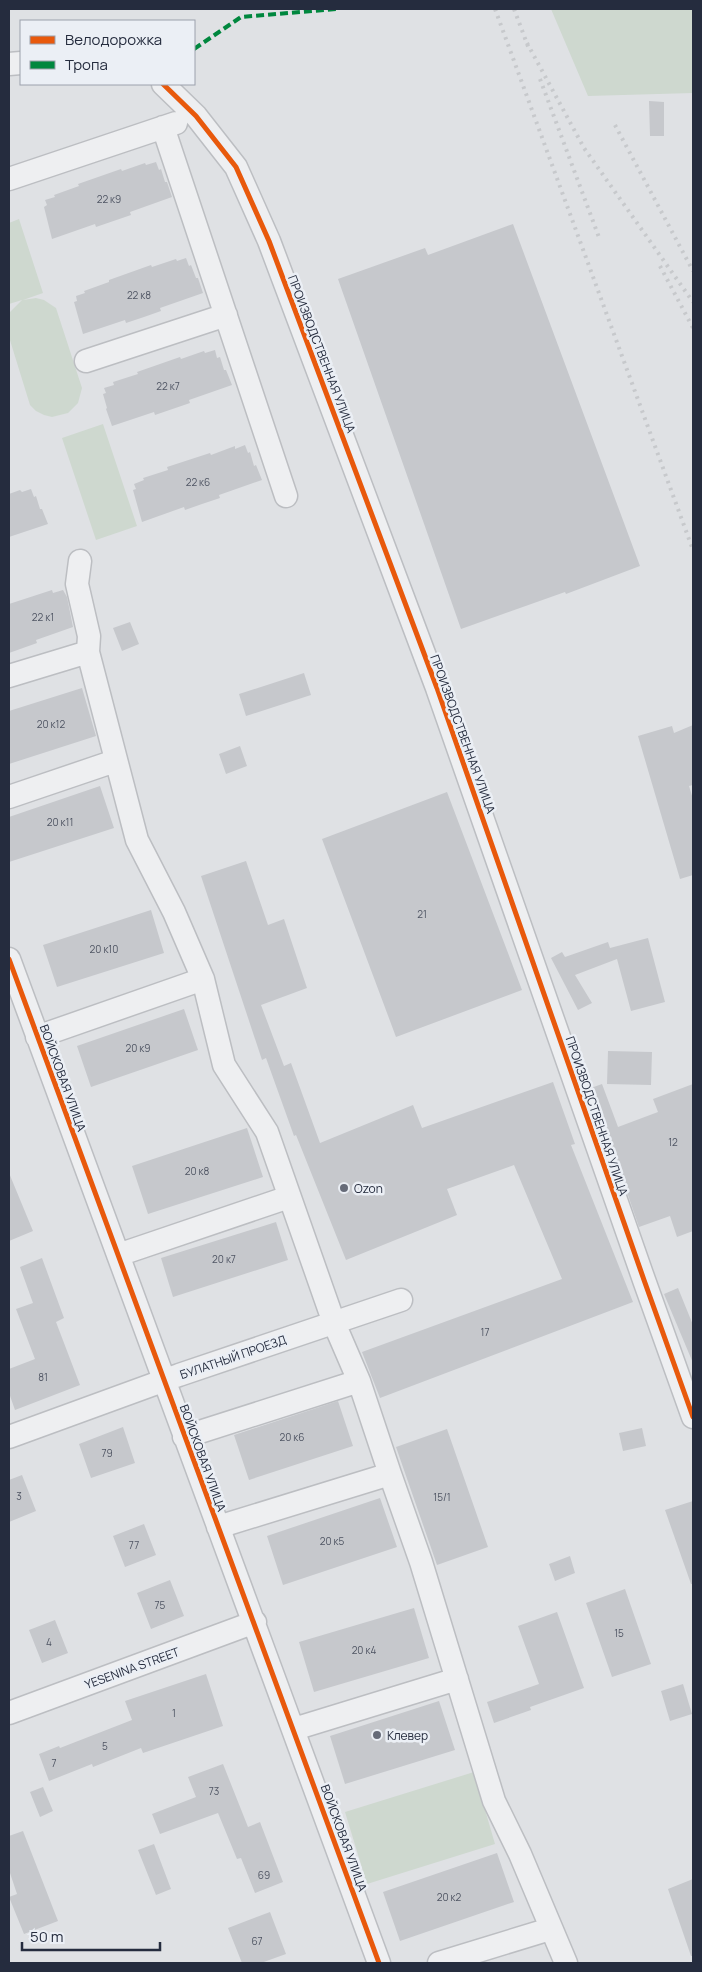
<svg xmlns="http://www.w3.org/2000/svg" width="702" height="1972" font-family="Manrope,sans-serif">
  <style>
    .green { fill: #ced8cf }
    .building { fill: #c6c8cc }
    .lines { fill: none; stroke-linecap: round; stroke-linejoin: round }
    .minor-casing { stroke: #bcbec2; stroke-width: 25 }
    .minor { stroke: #eeeff1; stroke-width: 22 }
    .rail { stroke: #c7c9cc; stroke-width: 4; stroke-dasharray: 2.5 5; stroke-linecap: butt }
    .quiet { stroke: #00873e; stroke-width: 4; stroke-dasharray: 8 4; stroke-linecap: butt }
    .cycleway-casing { stroke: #ebeff5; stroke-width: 8 }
    .cycleway { stroke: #e8590c; stroke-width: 5 }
    .poi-dot { fill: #666b78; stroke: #ebeff5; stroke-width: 2 }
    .labels { text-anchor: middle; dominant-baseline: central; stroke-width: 5; stroke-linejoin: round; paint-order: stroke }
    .number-label { font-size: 10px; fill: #4f5563 }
    .street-label { font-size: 12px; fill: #252c3e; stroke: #ebeff5 }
    .poi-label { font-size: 12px; fill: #252c3e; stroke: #ebeff5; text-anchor: start }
  </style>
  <rect width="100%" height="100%" fill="#dfe1e4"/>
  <!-- green -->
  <path class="green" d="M551,9H693V93L588,96Z
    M19,219L43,293L23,300L36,298L44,300L56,308L82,388L78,403L68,413L52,417L44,415L36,411L30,405L9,337V313L22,300L9,304V223Z
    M103,424L137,526L96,540L62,438Z
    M474,1772L495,1844L367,1884L345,1812Z"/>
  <!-- building -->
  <path class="building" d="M649,101L664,102V136H650Z
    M156,162L159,170L161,169L165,182H167L172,197L130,212L131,215L96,227L95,224L52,239L44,207L47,205L45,200L55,197L54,195L79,186L78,184L121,169L122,171L145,163L146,165Z
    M513,224L640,566L566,594L565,592L461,629L338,279L425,248L428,255Z
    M186,258L189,266L191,265L196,278H198L203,293L160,308L161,311L144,317L126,323L125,320L83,334L74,302L77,301L76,296L85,293L84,291L109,282V280L151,265L152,267L176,259L177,261Z
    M215,350L217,358L220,357L224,370H226L232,385L189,400L190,403L155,415L154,412L112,426L106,409L107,408L103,394L106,393L104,388L114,385L113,382L138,374L137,372L180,357L181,359L204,351L205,353Z
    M245,445L248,453L250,452L254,466L256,465L262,480L219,495L220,498L202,504L185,510L184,507L142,522L133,490L136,489L134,484L144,480L143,478L168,470L167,467L210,453L211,455L235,446V449Z
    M31,489L34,497L36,496L40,509H42L48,524L9,537V494L20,490L22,492Z
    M52,590L53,593L63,590L67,597L73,627L36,640L37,643L9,653V604Z
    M130,622L139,644L122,651L113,628Z
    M304,673L311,695L246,716L239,694Z
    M82,688L96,736L9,764V711Z
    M693,725V785L689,786L693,799V875L680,879L638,736L672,726L674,733Z
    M240,746L247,766L226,774L219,754Z
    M100,786L114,828L9,862V817Z
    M447,792L522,990L396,1037L322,839Z
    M246,861L268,925L284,919L307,988L261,1005L284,1066L291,1063L320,1143L413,1105L422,1128L553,1082L575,1144L571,1145L633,1302L380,1398L362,1352L562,1279L514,1165L447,1189L457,1215L346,1260L296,1135L294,1136L266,1058L262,1060L201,876Z
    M151,910L164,953L57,987L43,945Z
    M648,938L665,1002L631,1011L617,959L575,975L592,1003L578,1010L551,958L562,952L565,957L608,942L610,948Z
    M184,1009L198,1050L91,1087L77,1046Z
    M608,1051L652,1052L651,1085L607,1084Z
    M602,1084L618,1127L658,1112L653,1099L693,1084V1231L677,1237L670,1216L639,1227L591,1088Z
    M247,1128L263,1177L148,1214L132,1166Z
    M9,1173L33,1231L9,1241Z
    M276,1222L288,1260L173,1297L161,1258Z
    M42,1258L64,1318L56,1322L80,1385L15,1410L9,1393V1369L35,1359L16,1309L33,1303L20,1267Z
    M678,1288L693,1325V1363L664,1294Z
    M338,1401L353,1446L249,1480L234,1435Z
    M123,1427L135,1463L91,1478L79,1444Z
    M642,1428L646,1446L623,1451L619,1433Z
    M447,1429L488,1547L437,1565L396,1447Z
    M22,1475L36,1511L9,1522V1480Z
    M380,1498L397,1547L283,1585L267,1536Z
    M693,1501V1584H691L665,1510Z
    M144,1524L156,1555L125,1567L113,1536Z
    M570,1556L575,1573L555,1581L549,1564Z
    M170,1580L184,1616L151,1629L137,1593Z
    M625,1589L651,1664L612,1677L586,1603Z
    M414,1608L429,1658L314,1692L299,1642Z
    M557,1612L584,1688L530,1707L531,1710L494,1723L487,1702L539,1684L518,1626Z
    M55,1620L68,1653L42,1663L29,1630Z
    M206,1674L223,1726L143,1753L141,1748L93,1767L92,1764L49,1781L39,1754L59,1746L60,1748L132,1720L125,1701Z
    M683,1684L692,1714L670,1721L661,1691Z
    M439,1701L455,1750L345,1784L330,1736Z
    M223,1764L248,1827L260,1822L283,1882L255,1893L241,1858L237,1859L218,1813L160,1834L152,1814L196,1797L188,1777Z
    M43,1787L53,1811L40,1817L30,1792Z
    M23,1831L58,1921L24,1934L9,1897L17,1894L9,1870V1836Z
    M154,1844L171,1889L156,1895L138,1850Z
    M497,1853L514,1902L400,1941L383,1892Z
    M693,1879V1956H691L668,1889Z
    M270,1912L286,1954L261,1963H242L228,1928Z"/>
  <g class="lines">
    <!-- minor casing -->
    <g class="minor-casing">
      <path id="minor" d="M9,64L21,63
        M163,84L196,116L236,167L269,241L437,688L644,1280L693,1417
        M163,127L286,496
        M9,179L176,123
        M86,361L226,315
        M88,652L137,840L174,912L203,979L224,1065L267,1132L334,1323L359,1381L390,1474L218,1527
        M9,676L88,652L89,636L77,584L80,561
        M9,797L115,761
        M9,959L379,1963
        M37,1037L203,979
        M118,1255L289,1197
        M9,1437L179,1375L401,1300
        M184,1437L359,1381
        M390,1474L421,1562L494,1801L520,1854L566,1963
        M9,1713L255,1622
        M294,1729L457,1679
        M439,1963L550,1929"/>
    </g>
    <!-- minor -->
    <use href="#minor" class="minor"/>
    <!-- rail -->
    <path class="rail" d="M495,9L693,550
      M514,9L529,49
      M527,43L584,148L693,302
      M540,79L600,240
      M615,125L693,271
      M660,266L693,328"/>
    <!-- quiet -->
    <path class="quiet" d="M194,49L241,17L336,9"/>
    <!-- cycleway casing -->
    <g class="cycleway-casing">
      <path id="cycleway" d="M163,84L196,116L236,167L269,241L437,688L644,1280L693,1417
        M9,959L379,1963"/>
    </g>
    <!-- cycleway -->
    <use href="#cycleway" class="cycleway"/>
  </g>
  <!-- markers -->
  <g class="poi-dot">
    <circle cx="344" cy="1188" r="5"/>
    <circle cx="377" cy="1735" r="5"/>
  </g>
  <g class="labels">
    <!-- number labels -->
    <g class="number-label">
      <text x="109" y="199">22 к9</text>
      <text x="139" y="295">22 к8</text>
      <text x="168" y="386">22 к7</text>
      <text x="198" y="482">22 к6</text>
      <text x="43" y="617">22 к1</text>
      <text x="51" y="724">20 к12</text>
      <text x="60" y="822">20 к11</text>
      <text x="422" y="914">21</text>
      <text x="104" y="949">20 к10</text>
      <text x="138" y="1048">20 к9</text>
      <text x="673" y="1142">12</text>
      <text x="197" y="1171">20 к8</text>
      <text x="224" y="1259">20 к7</text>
      <text x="485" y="1332">17</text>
      <text x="43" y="1377">81</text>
      <text x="292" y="1437">20 к6</text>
      <text x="107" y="1453">79</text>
      <text x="19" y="1496">3</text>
      <text x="442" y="1497">15/1</text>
      <text x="332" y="1541">20 к5</text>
      <text x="134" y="1545">77</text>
      <text x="160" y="1605">75</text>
      <text x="619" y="1633">15</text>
      <text x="49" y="1642">4</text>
      <text x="364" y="1650">20 к4</text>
      <text x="174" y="1713">1</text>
      <text x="105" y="1746">5</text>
      <text x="54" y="1763">7</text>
      <text x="214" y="1791">73</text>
      <text x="264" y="1875">69</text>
      <text x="449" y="1897">20 к2</text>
      <text x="257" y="1941">67</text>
    </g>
    <!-- street labels -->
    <g class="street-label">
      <text transform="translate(322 354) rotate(69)">ПРОИЗВОДСТВЕННАЯ УЛИЦА</text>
      <text transform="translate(463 734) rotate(70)">ПРОИЗВОДСТВЕННАЯ УЛИЦА</text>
      <text transform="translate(63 1078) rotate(70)">ВОЙСКОВАЯ УЛИЦА</text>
      <text transform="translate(597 1116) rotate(71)">ПРОИЗВОДСТВЕННАЯ УЛИЦА</text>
      <text transform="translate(233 1357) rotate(-19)">БУЛАТНЫЙ ПРОЕЗД</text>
      <text transform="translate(203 1458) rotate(70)">ВОЙСКОВАЯ УЛИЦА</text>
      <text transform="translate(132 1668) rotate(-20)">YESENINA STREET</text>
      <text transform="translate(344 1838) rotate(70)">ВОЙСКОВАЯ УЛИЦА</text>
    </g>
    <!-- poi labels -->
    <g class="poi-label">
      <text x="354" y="1188">Ozon</text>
      <text x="387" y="1735">Клевер</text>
    </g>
  </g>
  <!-- border -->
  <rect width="702" height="1972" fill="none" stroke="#252c3e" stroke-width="20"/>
  <!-- legend -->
  <rect x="20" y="20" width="175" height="65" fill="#ebeff5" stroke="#9ca1ac"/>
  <rect x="30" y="36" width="25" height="8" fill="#e8590c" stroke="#9ca1ac"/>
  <text x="65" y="45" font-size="15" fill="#252c3e">Велодорожка</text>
  <rect x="30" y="61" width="25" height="8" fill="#00873e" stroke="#9ca1ac"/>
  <text x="65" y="70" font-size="15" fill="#252c3e">Тропа</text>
  <!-- scale -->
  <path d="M22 1942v8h138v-8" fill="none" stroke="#252c3e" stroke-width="2.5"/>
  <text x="30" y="1942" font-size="15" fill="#252c3e" stroke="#ebeff5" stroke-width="4" paint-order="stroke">50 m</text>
</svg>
